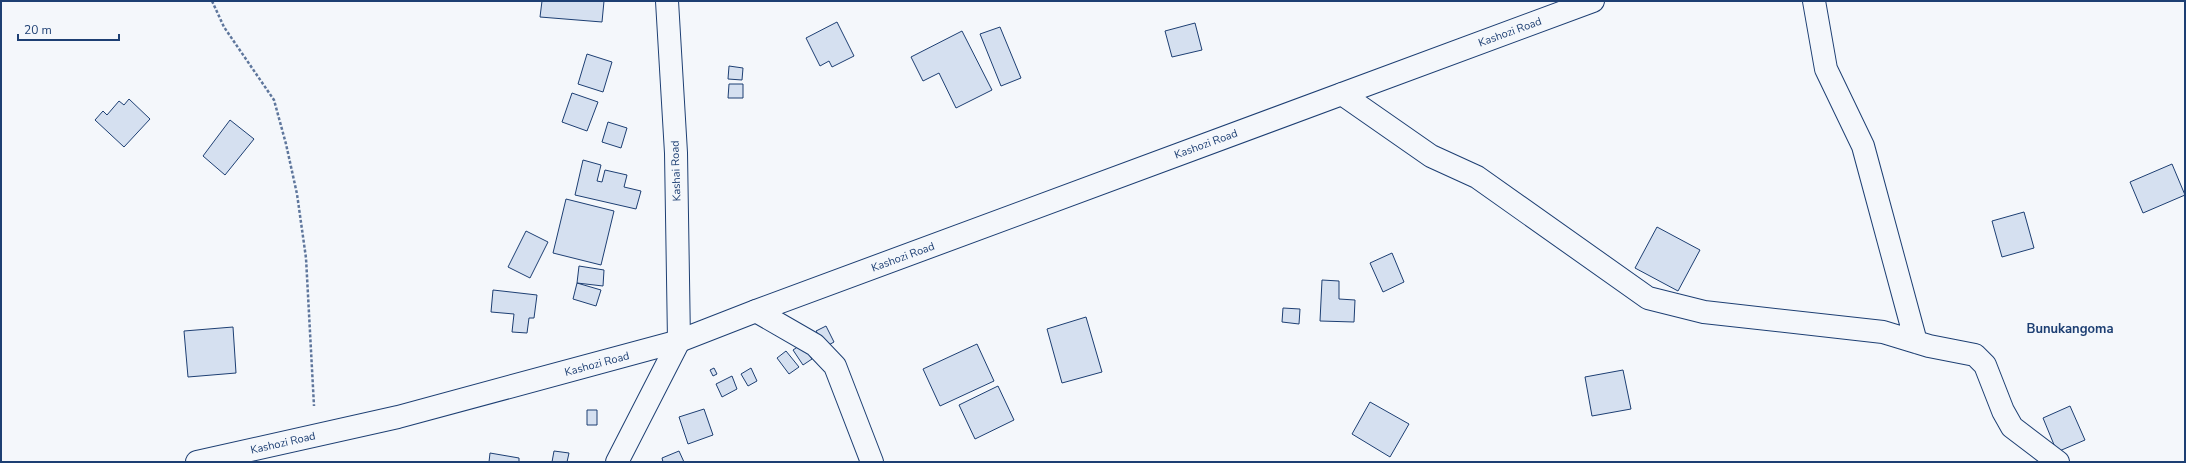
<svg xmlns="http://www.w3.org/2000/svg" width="2186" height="463" font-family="'Nunito Sans',sans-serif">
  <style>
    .building { fill: #d5e0f0; stroke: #1d3f73 }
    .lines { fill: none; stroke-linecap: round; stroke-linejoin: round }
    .minor-casing { stroke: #1d3f73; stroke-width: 24 }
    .tertiary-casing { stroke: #1d3f73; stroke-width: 24 }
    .secondary-casing { stroke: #1d3f73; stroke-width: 24 }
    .path { stroke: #5e769c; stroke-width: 2.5; stroke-dasharray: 3 2; stroke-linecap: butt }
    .minor { stroke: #f4f7fb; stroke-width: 22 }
    .tertiary { stroke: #f4f7fb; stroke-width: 22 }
    .secondary { stroke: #f4f7fb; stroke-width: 22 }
    .labels { text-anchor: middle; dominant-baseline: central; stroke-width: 3; stroke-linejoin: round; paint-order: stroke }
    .street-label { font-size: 11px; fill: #1d3f73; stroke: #f4f7fb }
    .quarter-label { font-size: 13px; font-weight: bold; fill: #1d3f73; stroke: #f4f7fb }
  </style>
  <rect width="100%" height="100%" fill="#f4f7fb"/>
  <!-- building -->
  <path class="building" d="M542,1H604L602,22L540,17Z
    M837,22L854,56L832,67L829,61L820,66L806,38Z
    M1195,23L1202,50L1172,57L1165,31Z
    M1000,27L1021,78L1001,86L980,34Z
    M962,31L992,90L956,108L939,73L923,81L911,57Z
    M587,54L612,62L603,92L578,84Z
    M729,66L743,68L742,80L728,79Z
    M729,84H743V98H728Z
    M572,93L598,102L587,131L562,122Z
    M129,99L150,119L124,147L95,120L103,111L107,115L119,101L124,105Z
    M230,120L254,139L225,175L203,156Z
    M608,122L627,128L621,148L602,142Z
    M583,160L601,165L597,181L602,182L605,170L627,175L624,187L641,191L636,209L575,195Z
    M2172,164L2185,195L2143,213L2130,182Z
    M566,199L614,211L601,265L553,253Z
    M2024,212L2034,248L2002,257L1992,221Z
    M1657,227L1700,250L1678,291L1635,268Z
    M526,231L548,242L530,278L508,267Z
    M1392,253L1404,282L1383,292L1370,263Z
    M579,266L604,270L603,286L577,283Z
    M1322,280L1339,281V299L1355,300L1354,322L1320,321Z
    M577,283L601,290L596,306L573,299Z
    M493,290L537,295L534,318H529L527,333L512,332L514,314L491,312Z
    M1283,308L1300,309L1299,324L1282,322Z
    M1086,317L1102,372L1062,383L1047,329Z
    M826,326L834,342L825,347L816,331Z
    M233,327L236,373L188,377L184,331Z
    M802,344L812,359L803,365L793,350Z
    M977,344L994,381L940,406L923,369Z
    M786,351L799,367L789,374L777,358Z
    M714,368L717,374L713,376L710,370Z
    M751,368L757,381L748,386L741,374Z
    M1623,370L1631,409L1592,416L1585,377Z
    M732,376L737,389L722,397L716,384Z
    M998,386L1014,420L975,439L959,405Z
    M1370,402L1409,424L1390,457L1352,434Z
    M2070,406L2085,440L2057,452L2043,418Z
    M704,409L713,435L688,444L679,417Z
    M587,410H597V425H587Z
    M554,451L569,453L567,462H552Z
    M679,451L684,462H663L662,458Z
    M490,453L519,458V462H489Z"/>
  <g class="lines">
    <!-- minor casing -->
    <g class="minor-casing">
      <path id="minor" d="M1814,1L1826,69L1863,146L1916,342
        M1342,94L1431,156L1477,177L1648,298L1704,312L1883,332L1929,346L1975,355L1985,365L2003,411L2012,427L2058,462
        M756,311L815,345L835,366L872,462
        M617,462L679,341"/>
    </g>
    <!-- tertiary casing -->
    <g class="tertiary-casing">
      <path id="tertiary" d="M667,1L676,153L679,341"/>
    </g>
    <!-- secondary casing -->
    <g class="secondary-casing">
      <path id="secondary" d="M197,462L398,417L679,341L756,311L1593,1"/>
    </g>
    <!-- path -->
    <path class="path" d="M212,1L224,27L274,100L286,144L297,194L306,258L314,406"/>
    <!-- minor -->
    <use href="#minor" class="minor"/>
    <!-- tertiary -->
    <use href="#tertiary" class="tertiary"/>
    <!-- secondary -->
    <use href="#secondary" class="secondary"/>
  </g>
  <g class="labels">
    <!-- street labels -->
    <g class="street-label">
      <text transform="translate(1510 32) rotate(-20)">Kashozi Road</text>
      <text transform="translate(1206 144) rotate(-20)">Kashozi Road</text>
      <text transform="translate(676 171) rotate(-92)">Kashai Road</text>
      <text transform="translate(903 257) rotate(-20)">Kashozi Road</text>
      <text transform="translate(597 364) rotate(-15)">Kashozi Road</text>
      <text transform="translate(283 443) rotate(-13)">Kashozi Road</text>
    </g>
    <!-- quarter labels -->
    <g class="quarter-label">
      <text x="2070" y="329">Bunukangoma</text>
    </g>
  </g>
  <!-- border -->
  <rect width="2186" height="463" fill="none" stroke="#1d3f73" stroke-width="4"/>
  <!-- scale -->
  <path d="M18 34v6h101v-6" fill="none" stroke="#1d3f73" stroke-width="2"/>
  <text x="24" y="34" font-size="12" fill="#1d3f73" stroke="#f4f7fb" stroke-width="3" paint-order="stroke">20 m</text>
</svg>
